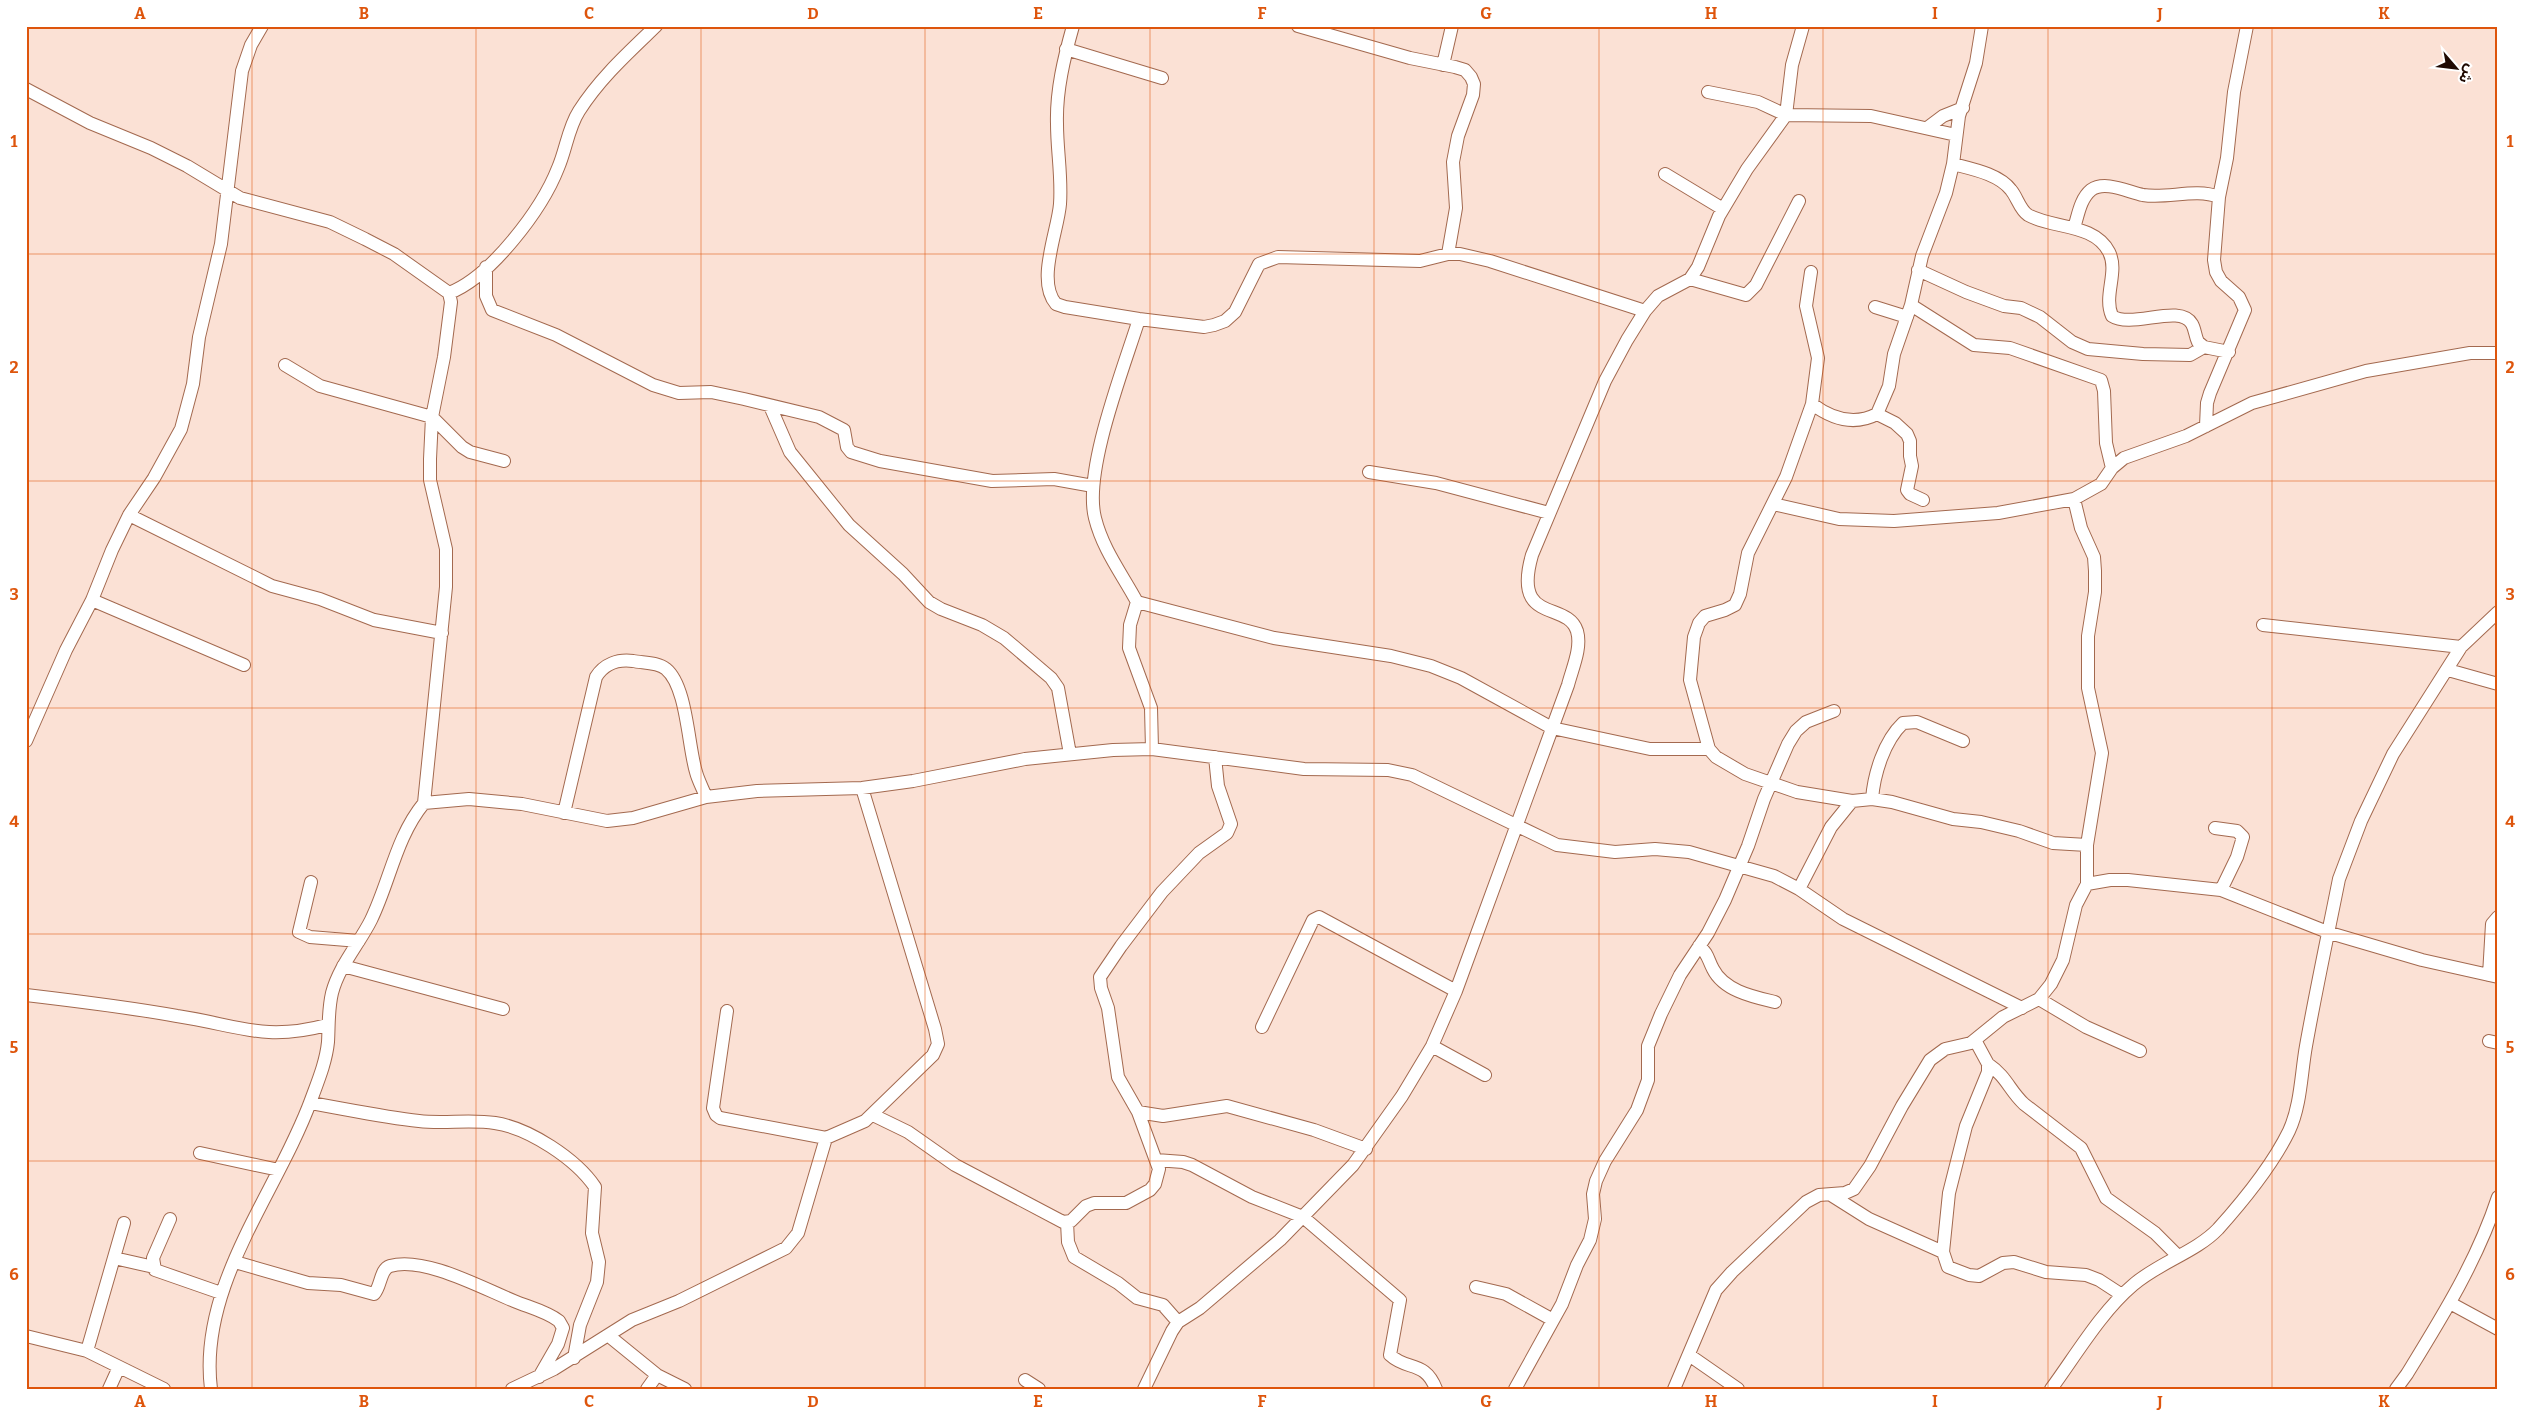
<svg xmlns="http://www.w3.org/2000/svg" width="2524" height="1415" font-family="Bitter,'Noto Sans Arabic',serif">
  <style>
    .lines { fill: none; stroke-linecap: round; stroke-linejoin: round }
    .street-casing { stroke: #a3694f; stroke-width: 14 }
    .street { stroke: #fff; stroke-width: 12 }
    .grid { fill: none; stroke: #de550c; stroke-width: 1; stroke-opacity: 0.55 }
    .neatline { fill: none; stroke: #de550c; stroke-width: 2 }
    .grid-label { font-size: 16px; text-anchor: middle; font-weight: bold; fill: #de550c }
  </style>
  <rect width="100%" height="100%" fill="#fbe1d5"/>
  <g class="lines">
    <!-- street casing -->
    <g class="street-casing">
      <path id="street" d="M1073,26C1064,58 1056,91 1057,124C1057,151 1062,176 1060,204C1058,231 1036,281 1056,304L1065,307L1139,319L1204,327L1214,325L1225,321L1235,312L1259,264L1278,257L1420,261L1448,254H1460L1490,261L1645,311
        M1298,26L1410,58L1455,67L1465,70L1471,77L1474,84L1473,95L1458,136L1453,162L1456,208L1448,254
        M1066,49L1162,78
        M1443,65L1452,26
        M26,89L90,123L151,148L187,166L240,198L330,222L365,239L394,254L449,293L451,302L444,357L432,417L430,459V480L446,549V587L424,803C396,837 390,881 371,920C359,944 339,966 332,993C328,1010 329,1025 328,1042C326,1062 318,1081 311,1100C277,1193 198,1285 211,1389
        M1708,92L1758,102L1786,115L1871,116L1956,135
        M1927,128L1943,116L1963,108
        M1953,164C1972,169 1999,174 2011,190C2017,197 2020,210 2028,215C2053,229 2094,223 2109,252C2119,272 2103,295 2112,316C2132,329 2180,303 2192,324C2195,329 2195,336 2198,342L2204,347L2229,352
        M1665,174L1723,209
        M2074,228C2078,216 2080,199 2091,190C2105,180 2128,192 2143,195C2168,199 2195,188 2219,197
        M486,267V296L492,310L556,335L653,385L679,393L711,392L744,399L819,417L844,430L847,447L851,452L880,461L992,481L1054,479L1093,486
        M1918,270L1966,292L2004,306L2021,308L2040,317L2072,342L2088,349L2143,354L2190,355L2204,347
        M1811,272L1806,306L1818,358L1812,404L1786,477L1748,553L1740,594L1735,605L1725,610L1705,616L1699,623L1694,637L1690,680L1709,749L1716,757L1745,774L1797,792L1852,801L1872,799L1892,802L1953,819L1981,822L2019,831L2053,843L2087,845
        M1690,279L1746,295L1756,285L1799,201
        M449,293C491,277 542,209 558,168C566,150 568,128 579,111C600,78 628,53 656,26
        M1911,305L1974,345L2010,348L2101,380L2104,391L2106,443L2112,468
        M1875,307L1907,317
        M1139,319C1124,367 1083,471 1095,518C1103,550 1122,574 1137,602L1130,625L1129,648L1151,708L1152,749
        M285,365L320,386L432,417L462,447L470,452L504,461
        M1812,404C1832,419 1854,426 1877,414L1889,386L1894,354L1911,305L1922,256L1946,193L1953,164L1959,116L1976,63L1982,26
        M770,406L790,452L849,525L903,574L929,602L941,609L982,625L1004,638L1051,678L1058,688L1070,754
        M1877,414L1895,423L1907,434L1910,441V456L1912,466L1907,490L1910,494L1923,500
        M2206,426L2207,403L2210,393L2245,310L2239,297L2221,281L2216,272L2214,260L2219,197L2227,158L2234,92L2247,26
        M1369,472L1436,483L1549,513
        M2074,499L2101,484L2112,468L2124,458L2186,436L2252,403L2366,371L2470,353H2498
        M129,515L272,586L320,599L374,620L442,633
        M92,600L244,665
        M1137,602L1274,638L1391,656L1431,666L1461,678L1552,728L1650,749H1709
        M2263,625L2461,647
        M2448,670L2498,684
        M26,741L66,650L92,600L112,550L129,515L154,478L181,429L193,384L199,337L221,244L242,71L251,45L262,26
        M1872,799C1874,774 1884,741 1903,723L1917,722L1963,741
        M424,803L469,799L522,804L607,821L633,818L706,797L757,791L862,788L913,781L1025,759L1113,750L1152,749L1304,769L1388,770L1412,775L1557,845L1615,852L1655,849L1689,852L1774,876L1799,889L1843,919L2022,1008
        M564,813L596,677C604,664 618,659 633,661C643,663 658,662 666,669C687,686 688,746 696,772C698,780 703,789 706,797
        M2215,828L2237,831L2243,837L2237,857L2221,890
        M311,882L299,932L310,937L359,941
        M2087,884L2110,880H2128L2221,890L2330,933L2422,960L2498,977
        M1799,889L1831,827L1852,801
        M1699,946C1708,953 1708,960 1713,969C1724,991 1754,997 1775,1002
        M343,966L503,1009
        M2489,975L2492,924L2498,917
        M26,995C77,1001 127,1007 177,1016C238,1025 263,1042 327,1025
        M2039,999L2086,1027L2140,1051
        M727,1011L713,1108L716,1115L720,1118L826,1138
        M1262,1027L1313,920L1319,917L1456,991
        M2489,1041L2498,1043
        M1432,1046L1485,1075
        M1988,1064C2007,1077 2009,1090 2024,1104L2081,1148L2106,1198L2155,1233L2177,1255
        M310,1103C346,1109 382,1117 419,1121C444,1124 470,1119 495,1123C529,1128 576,1159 595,1187L592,1233L599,1262L597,1282L580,1325L574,1358
        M1138,1112L1163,1116L1227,1106L1314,1130L1366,1149
        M873,1115L908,1132L955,1165L1063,1222L1071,1221L1086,1206L1094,1203H1126L1150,1190L1155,1184L1159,1169L1138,1112L1118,1077L1108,1008L1101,988L1100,977L1121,946L1162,892L1199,853L1227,833L1231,824L1218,786L1215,757
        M200,1153L279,1170
        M1156,1160L1183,1162L1192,1165L1252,1197L1303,1217L1400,1300L1390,1355C1407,1371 1425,1360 1436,1389
        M1831,1195L1869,1219L1943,1252L1948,1267L1969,1275L1979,1276L2003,1263L2014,1262L2046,1272L2086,1275L2099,1280L2122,1295
        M170,1219L153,1258L155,1270L221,1293
        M1067,1222L1068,1242L1074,1257L1118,1283L1137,1298L1163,1305L1178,1322
        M1943,1252L1949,1193L1966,1126L1988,1072V1064L1975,1040
        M114,1258L154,1267
        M235,1262L308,1283L341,1285L374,1294C381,1287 380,1269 390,1266C424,1256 482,1288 514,1301C528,1307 546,1311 559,1321L563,1328L558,1344L539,1377
        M1476,1287L1506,1294L1553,1320
        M2450,1303L2498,1329
        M26,1336L87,1351L164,1389
        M609,1336L657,1375L685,1389
        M87,1351L124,1223
        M1689,1355L1738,1389
        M1025,1380L1039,1389
        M109,1389L119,1367
        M512,1389L554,1369L632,1320L679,1301L786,1248L798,1233L826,1138L865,1121L933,1055L938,1044L935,1029L862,788
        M647,1389L657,1375
        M1144,1389L1172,1331L1178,1322L1200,1308L1280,1240L1353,1165L1402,1096L1432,1046L1456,991L1568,685C1572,669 1582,648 1577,631C1567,600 1512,625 1532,555L1605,381L1627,340L1645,311L1658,296L1690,279L1698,267L1719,216L1747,169L1786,115L1792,65L1803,26
        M1515,1389L1562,1304L1577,1265L1590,1240L1595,1219L1593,1194L1596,1181L1605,1161L1637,1110L1648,1080V1046L1661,1014L1680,975L1708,933L1725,900L1748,846L1764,799L1788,744L1796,731L1806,722L1834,711
        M1674,1389L1716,1290L1732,1272L1806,1202L1819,1195L1845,1193L1854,1189L1870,1166L1902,1106L1930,1060L1945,1049L1971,1043L2003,1017L2039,999L2051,984L2063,960L2076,905L2087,884V845L2102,753L2088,688V636L2095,592V571L2094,557L2081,528L2074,499L1998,513L1894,521L1839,519L1773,504
        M2051,1389C2076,1355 2101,1312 2133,1285C2158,1263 2196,1252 2218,1229C2244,1200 2272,1166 2289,1131C2301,1105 2301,1074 2306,1046C2316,990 2328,934 2339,879L2361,821L2393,754L2461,647L2498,612
        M2396,1389L2407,1374C2442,1317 2477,1261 2498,1197"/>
    </g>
    <!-- street -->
    <use href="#street" class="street"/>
  </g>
  <!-- grid -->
  <path class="grid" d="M252,26V1389M476,26V1389M701,26V1389M925,26V1389M1150,26V1389M1374,26V1389M1599,26V1389M1823,26V1389M2048,26V1389M2272,26V1389M26,254H2498M26,481H2498M26,708H2498M26,934H2498M26,1161H2498"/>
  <!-- border -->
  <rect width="2524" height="1415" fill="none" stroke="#ffffff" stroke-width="55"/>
  <!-- north arrow -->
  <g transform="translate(2456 68) rotate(118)" stroke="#ffffff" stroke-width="4" paint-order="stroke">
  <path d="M0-4L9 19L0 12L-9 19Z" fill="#1f0902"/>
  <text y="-8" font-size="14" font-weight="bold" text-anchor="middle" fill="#1f0902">ش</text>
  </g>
  <rect x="28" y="28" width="2468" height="1360" class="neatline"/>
  <g class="grid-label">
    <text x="140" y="19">A</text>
    <text x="364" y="19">B</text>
    <text x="589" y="19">C</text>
    <text x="813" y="19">D</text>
    <text x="1038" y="19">E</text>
    <text x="1262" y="19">F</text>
    <text x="1486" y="19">G</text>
    <text x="1711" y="19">H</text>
    <text x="1935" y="19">I</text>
    <text x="2160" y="19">J</text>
    <text x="2384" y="19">K</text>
    <text x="14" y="147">1</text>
    <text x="2510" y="147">1</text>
    <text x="14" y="373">2</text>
    <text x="2510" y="373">2</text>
    <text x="14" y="600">3</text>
    <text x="2510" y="600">3</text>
    <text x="14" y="827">4</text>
    <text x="2510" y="827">4</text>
    <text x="14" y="1053">5</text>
    <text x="2510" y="1053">5</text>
    <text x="14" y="1280">6</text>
    <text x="2510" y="1280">6</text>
    <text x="140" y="1407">A</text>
    <text x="364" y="1407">B</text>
    <text x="589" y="1407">C</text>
    <text x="813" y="1407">D</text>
    <text x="1038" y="1407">E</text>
    <text x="1262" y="1407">F</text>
    <text x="1486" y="1407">G</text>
    <text x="1711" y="1407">H</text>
    <text x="1935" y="1407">I</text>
    <text x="2160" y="1407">J</text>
    <text x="2384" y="1407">K</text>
  </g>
</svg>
